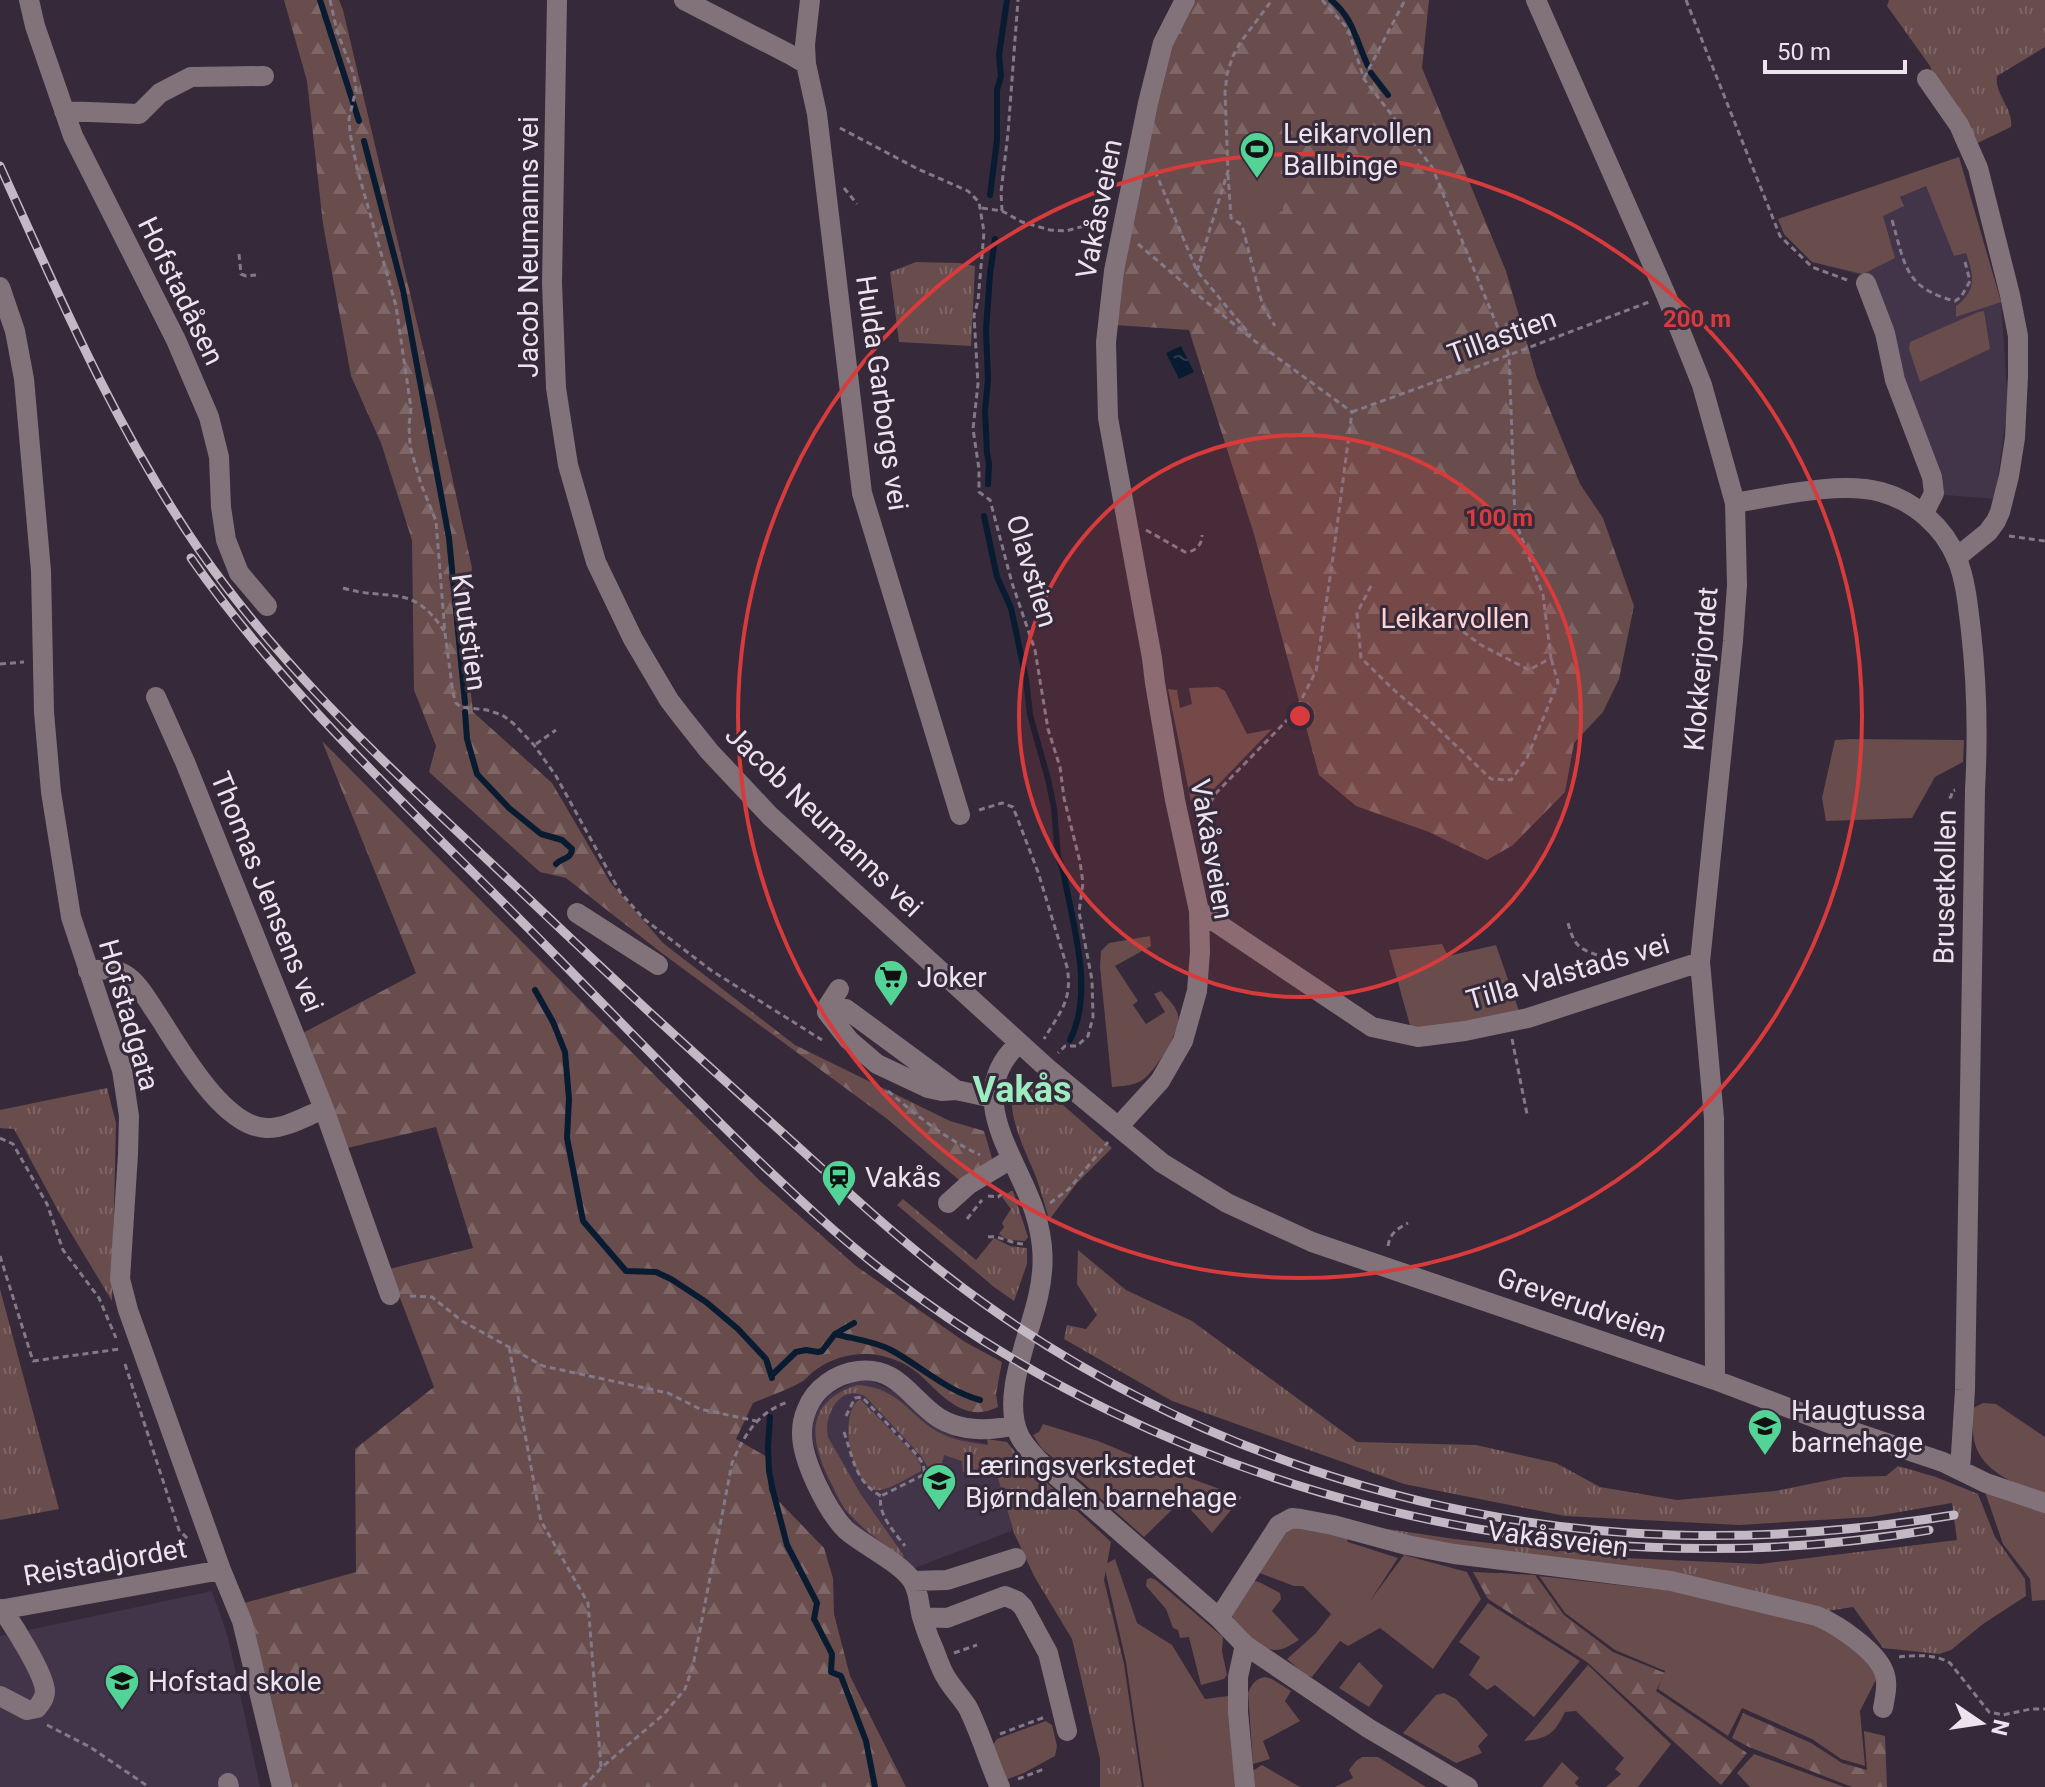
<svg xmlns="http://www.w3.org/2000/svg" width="2045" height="1787" font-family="Roboto,sans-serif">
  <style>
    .built { fill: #423449 }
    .grass { fill: url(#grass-tufts) }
    .forest { fill: url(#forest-firs) }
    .garden { fill: #694c4c }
    .water { fill: url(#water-ripples) }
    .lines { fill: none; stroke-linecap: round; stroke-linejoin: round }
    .stream { stroke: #081b31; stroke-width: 6 }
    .path { stroke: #837988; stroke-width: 3; stroke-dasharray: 6 4; stroke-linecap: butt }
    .minor { stroke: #82727a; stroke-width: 20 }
    .rail-casing { stroke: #c2b9c5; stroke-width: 9 }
    .rail { stroke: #35293a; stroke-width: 6; stroke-dasharray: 18; stroke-linecap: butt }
    .ring { fill: none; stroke: #d83b3c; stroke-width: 4 }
    .labels { text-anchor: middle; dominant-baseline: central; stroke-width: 6; stroke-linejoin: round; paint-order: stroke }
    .poi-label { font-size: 28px; fill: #ebe3ee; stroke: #35293a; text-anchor: start }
    .street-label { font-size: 28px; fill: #ebe3ee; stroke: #35293a }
    .park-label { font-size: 28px; fill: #fed3d3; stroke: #35293a }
    .district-label { font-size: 36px; font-weight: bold; fill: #9dedc1; stroke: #35293a }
    .centre { fill: #d83b3c; stroke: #35293a; stroke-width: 4 }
    .ring-label { font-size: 24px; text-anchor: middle; font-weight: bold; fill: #d83b3c; stroke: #35293a; stroke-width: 6; stroke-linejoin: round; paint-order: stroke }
  </style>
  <defs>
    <pattern id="grass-tufts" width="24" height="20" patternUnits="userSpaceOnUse" patternTransform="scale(2)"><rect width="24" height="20" fill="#694c4c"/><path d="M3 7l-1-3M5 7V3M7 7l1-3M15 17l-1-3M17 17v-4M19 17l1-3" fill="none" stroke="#7f6666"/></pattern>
    <pattern id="forest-firs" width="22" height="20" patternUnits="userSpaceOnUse" patternTransform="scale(2)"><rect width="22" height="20" fill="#694c4c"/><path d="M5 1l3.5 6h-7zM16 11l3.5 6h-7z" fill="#7f6666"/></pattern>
    <pattern id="water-ripples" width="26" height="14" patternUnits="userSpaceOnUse" patternTransform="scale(2)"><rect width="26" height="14" fill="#081b31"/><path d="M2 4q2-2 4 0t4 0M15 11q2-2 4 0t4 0" fill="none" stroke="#2c3c4f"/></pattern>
  </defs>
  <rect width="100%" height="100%" fill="#35293a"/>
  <!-- built -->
  <path class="built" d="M1959,157L2001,302L2008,403L1995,499L1944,495L1860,275L1812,262L1784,234L1778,219Z
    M855,1381H872L895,1392L939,1429L958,1438L989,1444L1012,1527L1011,1531L915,1568L858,1527L840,1506L822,1469L811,1436L813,1420L821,1404L830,1394Z
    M212,1591L228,1637L260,1787H0V1636Z"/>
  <!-- grass -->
  <path class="grass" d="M1889,0H2045V47L1997,76C1994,94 2014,109 2011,127L1965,149L1958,148L1930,66L1887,6Z
    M916,262L959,263L975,266L971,346L899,342L890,272Z
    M1025,1080H1031L1038,1083L1112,1148L1077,1183L1049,1220C1045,1206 1041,1191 1036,1177C1028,1156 993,1091 1025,1080Z
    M107,1088L116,1123L112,1301L62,1218L14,1129L0,1128V1110Z
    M1011,1191H1013L1028,1237L1025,1241L1008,1240L999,1234L1004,1227L1002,1223L1011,1209L1002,1197Z
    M903,1199L976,1260L994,1238L1010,1246L1027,1248V1264L1014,1301L994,1287L897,1205Z
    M1078,1250L1126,1290L1192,1321L1357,1442L1476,1445L1556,1463L1600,1487L1677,1500L1775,1491L1844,1477L1886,1476L1898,1466L1936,1477L1978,1494L1995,1537L2025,1579L2026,1596L1983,1624L1951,1650L1939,1654L1883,1648L1853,1607L1828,1611L1453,1546L1361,1525L1454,1539L1624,1558L1760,1564L1957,1540L1952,1503L1870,1517L1739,1525L1565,1516L1404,1484L1172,1401L1064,1339L1067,1325L1086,1329L1097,1315L1077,1284Z
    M0,1289L59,1509L0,1520Z
    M857,1385C903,1388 908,1418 944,1435C957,1441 974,1443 988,1445L987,1439L1007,1442L1019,1457L1111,1542L1104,1580L1124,1664L1142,1787H1100V1759L1072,1639L1034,1576L1014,1533L996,1471L963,1472L962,1461L944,1455L940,1472L930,1471L921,1456L866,1397C841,1382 823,1415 828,1437L860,1493L904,1556L902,1558C882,1543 861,1528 845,1509C839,1501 835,1490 830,1481C809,1439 805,1402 857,1385Z
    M860,1399L916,1456L921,1466V1471C911,1476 891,1489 880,1490C854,1494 835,1416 860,1399Z"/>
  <!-- forest -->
  <path class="forest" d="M284,0H339L343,10L436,403L472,568L463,619L473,712L552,783L610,882L663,943L795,1045L950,1121L984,1131L992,1158L991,1162L959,1180L886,1118L663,954L566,878L540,872L429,772L436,746L414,690L412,540L381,443L351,376L323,224L307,81Z
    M1196,0H1429L1422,68L1506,271L1537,378L1580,484L1603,518L1634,606L1619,679L1603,712L1574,743L1565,792L1513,845L1487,860L1429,832L1356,806L1319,775L1254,534L1189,330L1115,325L1121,267L1163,72L1178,28Z
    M322,741L759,1180L856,1266L965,1342L1002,1362L996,1394L998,1407C964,1424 942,1395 920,1375C907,1363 887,1355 869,1354C851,1353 832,1358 817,1369C812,1372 808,1377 803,1381C788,1390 769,1396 753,1403L736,1439L767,1457L769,1491L824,1548L833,1578L834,1614L850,1676L906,1787H286L241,1604L356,1572L355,1449L434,1387L389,1269L473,1248L436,1127L343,1149L301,1034L416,973Z
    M1473,1572L1535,1575L1564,1615L1613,1652L1665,1673L1656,1691L1747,1753L1721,1785L1587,1662L1488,1599Z
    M1743,1713L1811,1743L1842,1763L1867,1770L1864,1731L1885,1736L1887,1787H1852L1749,1747L1732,1738Z"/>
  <!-- garden -->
  <path class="garden" d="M1279,147L1283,211L1237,215L1235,214L1231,151L1233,149Z
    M1959,157L2001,302L1956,317V306C1977,290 1974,276 1966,253L1954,256L1926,186L1900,197L1904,206L1883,216L1895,258L1863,274L1812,262L1784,234L1778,219Z
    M1984,311L1990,349L1920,382L1909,349L1910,342L1978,312Z
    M1218,687L1225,691L1247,734L1272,729L1212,791L1194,816L1168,689L1177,690L1180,708L1192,704L1189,688Z
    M1851,739L1964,740L1963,762L1935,777L1912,818L1826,821L1822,798L1835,740Z
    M1150,936L1151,946L1115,966L1138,1001L1133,1005L1146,1024L1165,1012L1154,994L1161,991C1166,997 1174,1004 1177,1012C1185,1026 1156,1070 1144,1079C1135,1086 1122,1086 1112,1087L1100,967L1101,951L1109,943Z
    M1442,944L1448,956L1496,945L1519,1011L1422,1030L1411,1029L1389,950Z
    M1983,1403L1996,1404L2045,1437V1495C2018,1485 1980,1472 1974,1440C1972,1430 1973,1418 1973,1408Z
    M1043,1424L1098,1441L1173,1472L1242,1497L1212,1533L1182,1500L1144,1537L1072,1473L1042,1449L1033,1435L1039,1432Z
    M1985,1492L2045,1510V1600L2032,1601L2030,1579L2003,1544Z
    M1288,1525L1346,1535L1348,1542L1398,1558L1370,1601L1404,1555L1467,1572L1481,1599L1433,1669L1380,1628L1348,1646L1340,1641L1312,1677L1304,1674L1287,1659L1316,1633L1331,1614L1303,1586H1294L1257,1572Z
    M1115,1559L1137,1623L1172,1645L1205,1699L1228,1696L1239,1787H1144L1126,1662L1104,1565Z
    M1539,1576L1716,1596L1825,1627L1885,1662L1860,1711L1865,1766L1841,1759L1812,1739L1742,1708L1728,1736L1658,1689L1665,1671L1615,1650L1565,1613Z
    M1151,1578L1156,1580L1223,1637L1222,1651L1227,1675L1224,1679L1201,1685L1189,1637L1180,1638L1178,1630L1173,1628L1166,1609L1146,1586L1147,1579Z
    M1251,1580L1259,1582L1280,1593L1281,1599L1272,1611L1299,1640C1292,1644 1283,1651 1274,1650C1258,1649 1233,1625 1230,1610Z
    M1488,1603L1580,1661L1534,1717L1495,1685L1487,1690L1469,1675L1480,1657L1459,1642Z
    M1359,1662L1383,1686L1369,1707L1339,1688Z
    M1588,1665L1671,1744L1638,1787H1606L1621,1774L1615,1769L1624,1758L1576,1711L1565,1712C1555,1733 1548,1739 1524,1741Z
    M1265,1677L1272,1679L1291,1691L1285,1701L1300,1721L1263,1741L1270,1759L1253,1764L1248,1693C1252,1684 1255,1679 1265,1677Z
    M1444,1693L1456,1699L1488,1735L1478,1746L1482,1753L1456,1763L1403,1733L1436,1695Z
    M1046,1721L1052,1725L1057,1746L1055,1756L1024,1773L1005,1780L993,1745L997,1739Z
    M1754,1754L1839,1785L1844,1787H1750L1737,1773Z
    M1362,1757H1378L1426,1787H1335L1353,1778L1349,1770L1356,1761Z
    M1562,1762L1579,1778L1575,1783L1579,1787H1542Z
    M1262,1765L1300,1787H1253L1251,1772Z"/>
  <!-- water -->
  <path class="water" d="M1181,346L1194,372L1179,379L1166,353Z"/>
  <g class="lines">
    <!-- stream -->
    <path class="stream" d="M320,0L359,121
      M1331,0C1354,19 1356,41 1368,66
      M1371,73L1388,95
      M364,141L403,290L449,538L465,703
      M990,195L997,140V90L1001,76L999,55L1007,0
      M988,484L989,464L987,453L985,410L988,380L986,330L990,274L995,239
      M984,516L997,577L1011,608L1026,679L1030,715L1048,779L1054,808L1058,857L1063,870C1072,922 1095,991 1070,1040
      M465,712L467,739L477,774L509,808L541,834L562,840L572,849C571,860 562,857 556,864
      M535,990L553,1022L565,1052L569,1099L567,1138L583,1221L626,1271L656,1272L671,1279L706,1302L738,1329L766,1359L772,1378
      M835,1334L854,1323
      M772,1375L796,1352L806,1350L818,1352L822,1351L835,1334C853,1339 874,1341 891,1350C922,1367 945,1390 980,1400
      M770,1417L768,1447L769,1471L773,1491L787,1545L817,1603L814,1619L832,1654L831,1672L841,1676L866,1741L875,1787"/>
    <!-- path -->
    <path class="path" d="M330,0L337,31L354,75L356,89L349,119L350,133L357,168L396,306L411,408L409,425L410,446L421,484L436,521L445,633L453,693L456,703L461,707L487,710L502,715L513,723L534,745L556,776L620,892L644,919L712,971L822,1040
      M1322,0L1348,29L1364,79L1432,167L1509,355L1515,520L1543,595L1551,658L1529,670L1481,645L1426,604
      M1686,0L1780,236L1812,267L1847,280
      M1364,78L1405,0
      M840,128L918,169L968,191L979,202L984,232L978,301L974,315L978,384L973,429L979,469V492L990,500L1012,583L1035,650L1048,729L1060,767L1064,798L1080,862L1083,883L1079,912L1092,980L1093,1017L1088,1036L1077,1046H1065L1058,1053
      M1155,171L1197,271L1251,336
      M1228,174L1231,218L1242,225L1263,307L1275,326
      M844,188L857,204
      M982,208L1002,211L1022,222L1050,230L1066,231L1084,226L1101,231
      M1002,211L1001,192L1008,133L1018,0
      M1892,220C1905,264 1904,288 1955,301L1961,297L1970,281L1964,258
      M1138,244L1193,291L1256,342L1352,412
      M239,254L241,274L246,276L256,275
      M1197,271L1228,171L1225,93L1227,74L1233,56L1240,43L1272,0
      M1352,412L1509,355L1649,302
      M1146,530L1185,552C1196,552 1202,545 1202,535
      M2009,536L2045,541
      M1371,586L1357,613L1361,658L1395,691L1427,718L1491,779L1511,780L1527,758L1558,682L1551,658
      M343,588C390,602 412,582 444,631
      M0,664L24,662
      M536,744L556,730
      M1949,798L1951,797L1952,791L1955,790
      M979,810L1002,803L1013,807L1038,872L1067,967C1073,1000 1060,1012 1044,1039
      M1199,819L1217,792L1295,712L1316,671L1332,564L1352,412
      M1568,923C1574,944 1577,948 1597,955C1613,960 1611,963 1629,962
      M1512,1039L1527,1114
      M888,1091C917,1116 946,1139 980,1155
      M0,1138L13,1144L47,1204L63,1250L99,1298L116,1338
      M988,1196L998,1197L1006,1191
      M1050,1203L1069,1189L1108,1142
      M967,1219L982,1200
      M988,1237C1000,1235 1011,1244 1023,1244
      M1388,1246C1390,1233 1397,1229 1408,1223
      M0,1256L33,1361L120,1349
      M410,1296L432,1297L462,1321L543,1366L668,1393L700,1409L756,1421
      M509,1347L541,1521L588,1603L601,1767
      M125,1364L179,1530L189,1540
      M846,1416L855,1398L862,1397L917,1455L923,1464L925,1474L881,1496
      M844,1432C853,1457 855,1482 881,1496C877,1514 895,1533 905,1546
      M954,1653L977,1645
      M1899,1657C1916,1655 1935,1654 1950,1663L1989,1712L2003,1715L2031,1709H2045
      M47,1725L90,1747L149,1787
      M1000,1734L1045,1717
      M1018,1779L1044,1769
      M583,1787L601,1768L664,1714L685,1689L693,1666L732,1463C744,1435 758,1412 788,1402"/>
    <!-- minor -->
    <path class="minor" d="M29,0L35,26L73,136L176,340L209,417L219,457L221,507L226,540L239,573L267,606
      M557,0L552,283L556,388L568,465L596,562L633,639L669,700L682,717L709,751L770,816L1047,1068L1162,1163L1227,1203L1312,1242L1715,1380L1839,1427L1943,1462L1986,1483L2045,1503
      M684,0L789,54L806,64
      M810,0L805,45L806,64L817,114L862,493L960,815
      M1536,0L1666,295L1702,385L1735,503L1737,585L1733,641L1700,962L1714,1118L1715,1380
      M1927,79L1959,125L1978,168L2010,295L2018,336V376L2015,438L2009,476L2000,512L1996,521L1988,532L1956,558
      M64,111L139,114L160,93L191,77L264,76
      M1866,283L1885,333L1895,380L1932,477L1934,493L1924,513
      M0,287L15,331L24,379L41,571L44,712L51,792L71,917L122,1070L129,1116L128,1154L120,1279L128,1310L221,1570L242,1621L282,1787
      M1735,503C1777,496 1840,481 1881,492C1914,501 1944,527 1957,559C1966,581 1968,607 1971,631C1977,684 1978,736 1975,790L1965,1390L1960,1470
      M156,697L185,762L324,1109L390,1295
      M1199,911L1372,1027L1418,1037L1465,1031L1528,1018L1700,962
      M577,913L658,965
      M88,971C101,969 112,968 124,974C137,981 147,999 155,1011C178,1045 221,1126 266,1128C285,1129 306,1116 324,1109
      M839,989L828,1006L827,1012L849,1040L877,1064L928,1088L942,1091L956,1090L993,1098
      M827,1012L834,1016L839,1009H846L956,1090
      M1018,1044C962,1097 1017,1156 1035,1213C1044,1242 1045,1267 1038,1297C1029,1337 1001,1397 1019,1435C1023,1444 1031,1452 1038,1460L1219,1618L1245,1645L1368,1728L1468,1787
      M1119,1126L1160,1081L1183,1041L1197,991L1200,952L1199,911L1175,800L1155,683L1152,658L1108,418L1106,342L1114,271L1148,103L1163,43L1185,0
      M948,1203L968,1185L1011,1159
      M913,1581L947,1580L1016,1558
      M0,1610L221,1570
      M923,1617L947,1618L1005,1596L1017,1601L1023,1607L1048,1653L1067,1731
      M1219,1618L1279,1525L1292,1518L1301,1519L1333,1525L1407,1545L1454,1554L1671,1581L1817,1616C1838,1625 1879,1652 1885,1675C1888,1685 1885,1697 1883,1708
      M1245,1645L1238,1677V1712L1245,1787
      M0,1696L27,1710L37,1708C41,1703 45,1698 45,1691C44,1673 13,1625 2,1609
      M228,1783L229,1787
      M1000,1787C988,1761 981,1734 968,1708C962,1698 953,1689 947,1679C940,1669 937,1656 932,1645C928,1636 925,1627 922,1617C919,1606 919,1592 913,1582C903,1564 863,1545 846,1530C827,1511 801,1459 802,1432C802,1424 804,1416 807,1409C815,1388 836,1374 858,1371C898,1366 911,1400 939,1418C961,1432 991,1431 1015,1425"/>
    <!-- rail casing -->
    <g class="rail-casing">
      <path id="rail" d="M0,166C60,298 117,431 200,551C274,657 365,745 459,833C521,891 582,950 645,1008C698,1057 752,1105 806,1154C863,1206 919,1257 982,1302C1181,1445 1429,1528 1674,1535C1769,1538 1862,1530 1954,1515
        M191,558C292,703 424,821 547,947C619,1020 689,1094 763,1165C799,1199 835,1233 873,1263C1166,1494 1562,1593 1929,1530"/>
    </g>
    <!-- rail -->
    <use href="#rail" class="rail"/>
  </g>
  <!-- distance rings -->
  <circle cx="1300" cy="716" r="281" fill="#d83b3c" fill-opacity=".12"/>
  <g class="ring">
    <circle cx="1300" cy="716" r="281"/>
    <circle cx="1300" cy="716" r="562"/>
  </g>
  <!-- icons -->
  <defs>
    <g id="stadium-pin" transform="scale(1.8)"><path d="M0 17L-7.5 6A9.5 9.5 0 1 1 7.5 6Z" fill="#53d396" stroke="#35293a"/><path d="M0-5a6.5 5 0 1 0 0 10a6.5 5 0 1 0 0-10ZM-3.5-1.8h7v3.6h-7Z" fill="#111"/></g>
    <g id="supermarket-pin" transform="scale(1.8)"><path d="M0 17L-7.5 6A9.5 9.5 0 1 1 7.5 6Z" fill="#53d396" stroke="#35293a"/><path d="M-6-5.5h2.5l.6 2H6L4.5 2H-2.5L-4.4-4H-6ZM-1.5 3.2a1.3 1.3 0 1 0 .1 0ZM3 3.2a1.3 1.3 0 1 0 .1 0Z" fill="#111"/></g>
    <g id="station-pin" transform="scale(1.8)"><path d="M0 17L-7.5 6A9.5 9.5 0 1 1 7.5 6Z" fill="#53d396" stroke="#35293a"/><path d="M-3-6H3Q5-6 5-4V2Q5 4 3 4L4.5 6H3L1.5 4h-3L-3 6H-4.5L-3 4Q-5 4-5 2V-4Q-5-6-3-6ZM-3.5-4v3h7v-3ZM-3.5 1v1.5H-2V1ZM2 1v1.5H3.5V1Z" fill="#111"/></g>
    <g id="school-pin" transform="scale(1.8)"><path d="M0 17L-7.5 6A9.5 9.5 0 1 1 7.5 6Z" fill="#53d396" stroke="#35293a"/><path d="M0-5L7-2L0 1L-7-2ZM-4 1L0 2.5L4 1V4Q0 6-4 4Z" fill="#111"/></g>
  </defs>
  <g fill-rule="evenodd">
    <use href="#stadium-pin" x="1257" y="149"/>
    <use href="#supermarket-pin" x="891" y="977"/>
    <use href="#station-pin" x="839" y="1177"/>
    <use href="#school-pin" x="1765" y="1426"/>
    <use href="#school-pin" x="939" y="1481"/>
    <use href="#school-pin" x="122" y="1681"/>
  </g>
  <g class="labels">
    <!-- poi labels -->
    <g class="poi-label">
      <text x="1283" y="133">Leikarvollen<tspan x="1283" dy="32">Ballbinge</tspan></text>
      <text x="917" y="977">Joker</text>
      <text x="865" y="1177">Vakås</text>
      <text x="1791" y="1410">Haugtussa<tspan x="1791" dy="32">barnehage</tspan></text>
      <text x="965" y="1465">Læringsverkstedet<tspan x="965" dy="32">Bjørndalen barnehage</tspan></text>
      <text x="148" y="1681">Hofstad skole</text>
    </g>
    <!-- street labels -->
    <g class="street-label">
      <text transform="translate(1099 209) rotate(-79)">Vakåsveien</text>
      <text transform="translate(528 247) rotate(-90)">Jacob Neumanns vei</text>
      <text transform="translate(181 291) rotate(64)">Hofstadåsen</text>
      <text transform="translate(1502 336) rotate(-20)">Tillastien</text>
      <text transform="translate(882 393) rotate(82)">Hulda Garborgs vei</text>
      <text transform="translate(1032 571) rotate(73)">Olavstien</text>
      <text transform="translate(469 632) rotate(82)">Knutstien</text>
      <text transform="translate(1701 669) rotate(-85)">Klokkerjordet</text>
      <text transform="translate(824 821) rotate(44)">Jacob Neumanns vei</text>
      <text transform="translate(1212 849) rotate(80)">Vakåsveien</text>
      <text transform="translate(1945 887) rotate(-89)">Brusetkollen</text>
      <text transform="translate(267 892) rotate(68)">Thomas Jensens vei</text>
      <text transform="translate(1568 972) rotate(-16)">Tilla Valstads vei</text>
      <text transform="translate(129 1015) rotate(74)">Hofstadgata</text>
      <text transform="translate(1582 1305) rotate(19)">Greverudveien</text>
      <text transform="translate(1558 1539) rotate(7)">Vakåsveien</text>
      <text transform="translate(105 1562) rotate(-10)">Reistadjordet</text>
    </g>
    <!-- park labels -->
    <g class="park-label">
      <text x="1455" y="618">Leikarvollen</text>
    </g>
    <!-- district labels -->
    <g class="district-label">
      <text x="1022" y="1090">Vakås</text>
    </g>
  </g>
  <circle cx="1300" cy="716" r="12" class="centre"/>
  <g class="ring-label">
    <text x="1697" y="327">200 m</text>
    <text x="1499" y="526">100 m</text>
  </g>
  <!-- north arrow -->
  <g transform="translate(1981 1723) rotate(103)" stroke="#35293a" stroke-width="6" paint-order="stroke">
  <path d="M0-6L14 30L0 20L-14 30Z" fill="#ebe3ee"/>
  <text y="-12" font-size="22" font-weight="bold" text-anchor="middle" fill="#ebe3ee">N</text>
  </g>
  <!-- scale -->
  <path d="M1765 60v12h140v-12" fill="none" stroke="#ebe3ee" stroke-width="4"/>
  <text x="1777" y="60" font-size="24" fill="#ebe3ee" stroke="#35293a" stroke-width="6" paint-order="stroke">50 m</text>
</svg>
